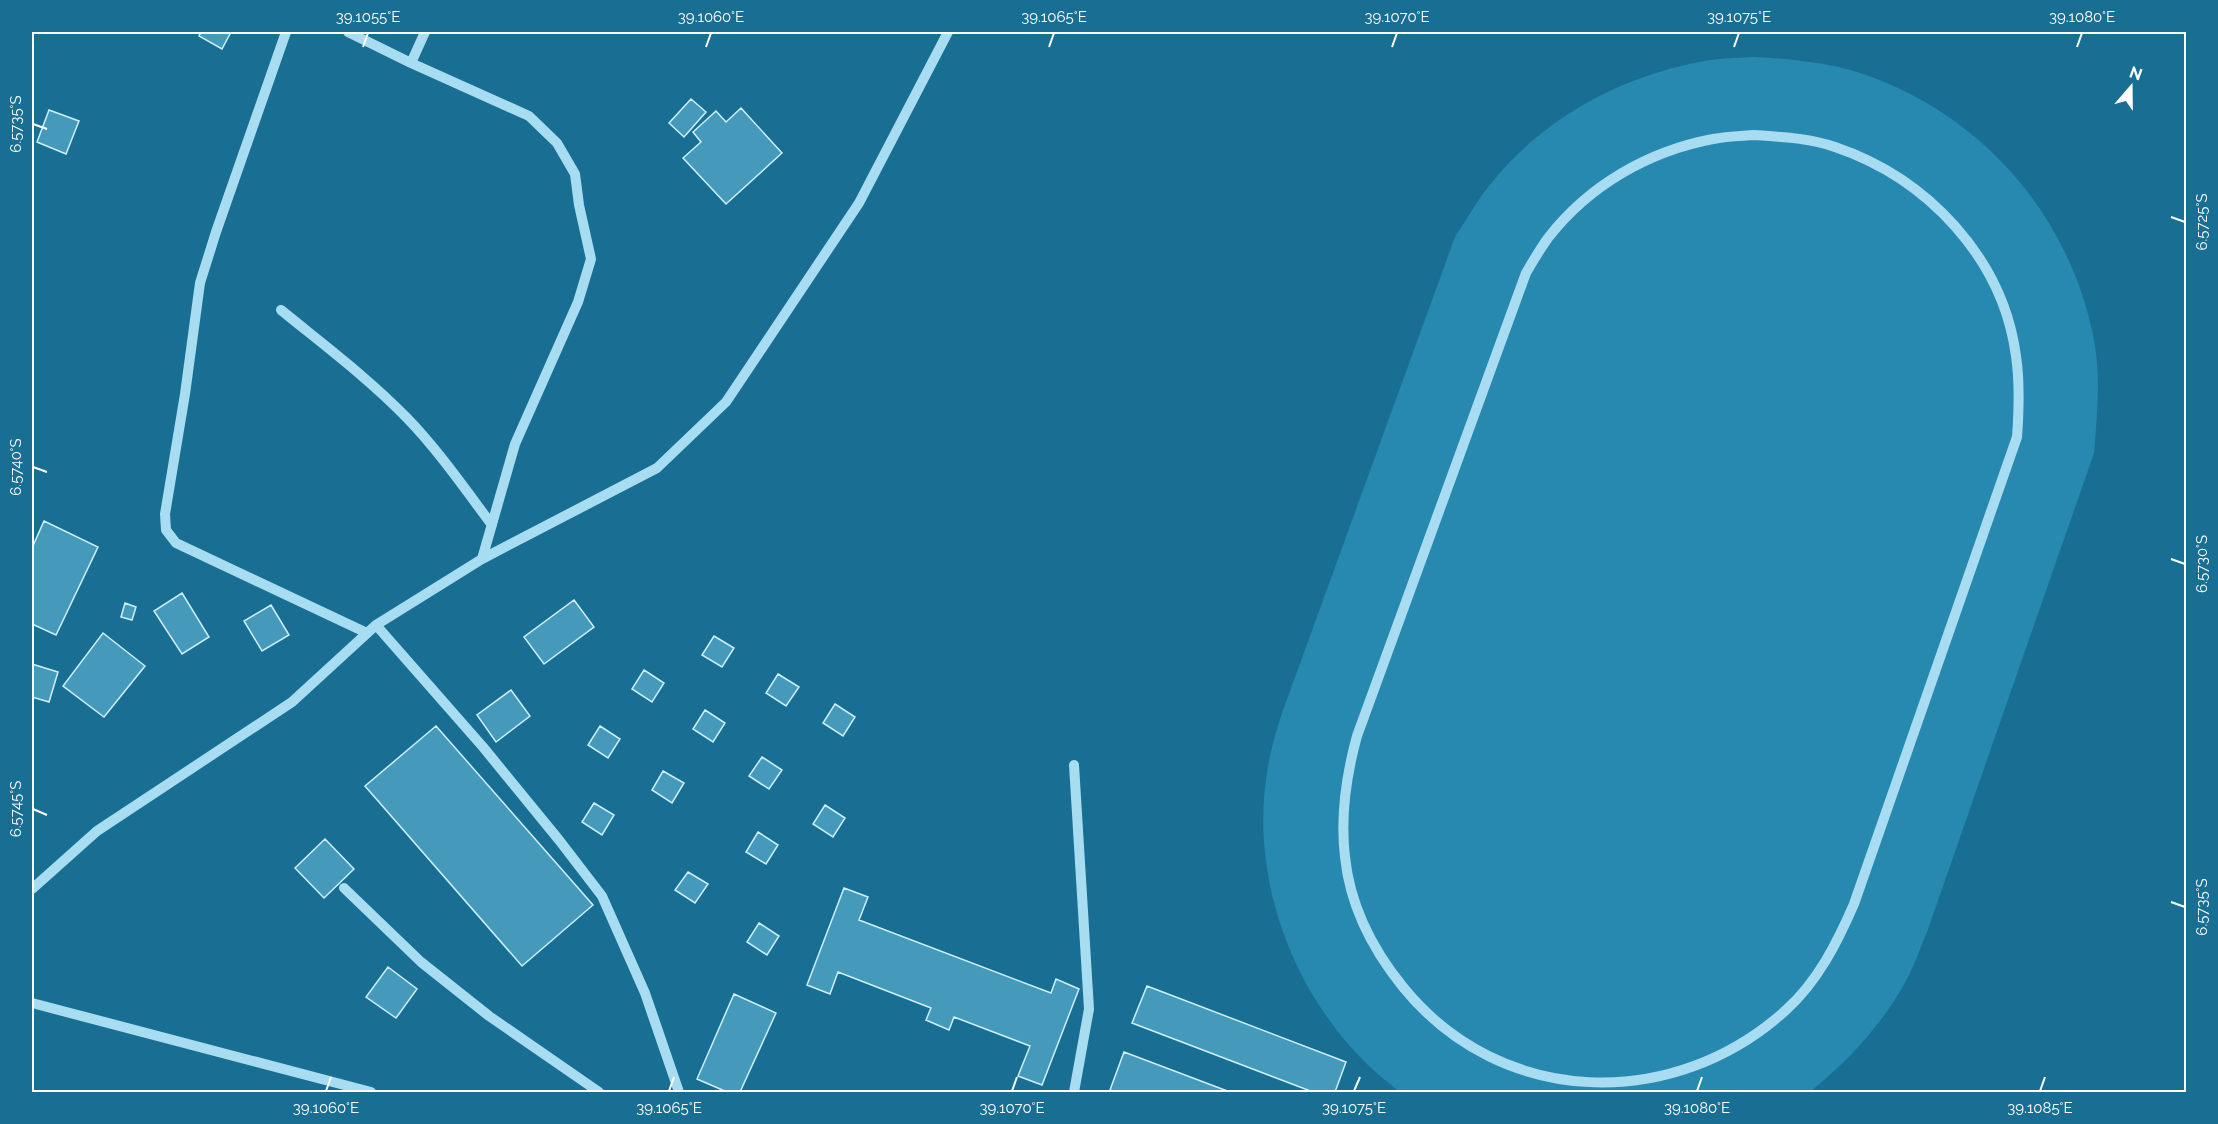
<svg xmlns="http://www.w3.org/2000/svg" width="2218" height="1124" font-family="Raleway,sans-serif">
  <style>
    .green { fill: #2889b0 }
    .building { fill: #459abc; stroke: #cfeffb; stroke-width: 1.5 }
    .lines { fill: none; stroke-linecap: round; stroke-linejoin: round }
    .minor { stroke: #a8dcf0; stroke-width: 10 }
    .ticks { fill: none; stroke: #fff; stroke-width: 2 }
    .neatline { fill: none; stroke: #fff; stroke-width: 2 }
    .ticks-label { font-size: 15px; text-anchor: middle; fill: #fff }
  </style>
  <rect width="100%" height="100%" fill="#186f93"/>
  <!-- green -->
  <path class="green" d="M1754,57C1789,59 1823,62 1857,72C1979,111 2070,214 2094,340C2101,378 2097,416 2094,453L1927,932C1920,948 1915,964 1907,979C1882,1025 1849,1060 1810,1092H1400C1386,1081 1371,1069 1359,1056C1286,979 1248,866 1269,761C1272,745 1277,729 1282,713L1455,237C1465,222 1474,206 1485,191C1537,122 1616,78 1699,62C1717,58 1736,58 1754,57Z"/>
  <!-- building -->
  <path class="building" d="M201,32H231L222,49L199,36Z
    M691,99L706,112L684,137L669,123Z
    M741,108L782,153L726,204L683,158L701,142L693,132L716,111L726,122Z
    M49,110L79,121L66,154L37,142Z
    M44,521L98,547L56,635L32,624V548Z
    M182,593L209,637L182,654L154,611Z
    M574,600L594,627L544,664L524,637Z
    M125,603L136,607L132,620L121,617Z
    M271,605L289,635L262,651L244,621Z
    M103,633L145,666L104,717L63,686Z
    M714,636L734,648L722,667L702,655Z
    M32,664L58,672L49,702L32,697Z
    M644,670L664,683L652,702L632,689Z
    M778,674L799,687L786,706L766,693Z
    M511,690L530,716L496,742L477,715Z
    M835,704L855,717L843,736L823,723Z
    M705,710L725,723L713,742L693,729Z
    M436,726L593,905L522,966L365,786Z
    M600,726L620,739L608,758L588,745Z
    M762,757L782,770L769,789L749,776Z
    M663,771L684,783L672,803L652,790Z
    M594,803L614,815L602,835L582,822Z
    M825,805L845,818L833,837L813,824Z
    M758,832L778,845L766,864L746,852Z
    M325,839L354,869L324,898L295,868Z
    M688,872L708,884L695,903L675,890Z
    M844,888L868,897L859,920L1051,993L1056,979L1079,989L1042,1085L1018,1076L1030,1046L954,1017L949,1030L926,1020L931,1008L838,972L830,994L807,985Z
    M759,923L779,936L767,955L747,942Z
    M388,967L417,989L396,1018L366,997Z
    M1147,986L1346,1062L1335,1092H1313L1132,1023Z
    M734,994L776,1013L740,1092H727L697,1079Z
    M1124,1052L1230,1092H1117L1110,1090Z"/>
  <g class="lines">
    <!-- minor -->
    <path class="minor" d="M286,32L216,232L200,283L185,394L165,514L166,530L176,543L367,633
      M348,32L411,63L529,116L557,143L575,174L579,205L591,259L578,302L515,444L482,559
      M411,63L425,32
      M1754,135C1782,137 1809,138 1835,147C1927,178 2003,258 2016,356C2020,383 2019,410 2017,437L1854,904C1837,943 1818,981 1786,1010C1674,1112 1501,1108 1403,987C1373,950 1350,905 1345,857C1340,815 1346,776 1357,736L1526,273C1533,261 1540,249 1548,238C1589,185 1649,151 1713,139C1727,136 1741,136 1754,135Z
      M281,310C324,345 368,378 407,418C438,450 465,489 492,525
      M376,625L483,747L559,840L602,896L645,993L679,1092
      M344,888L421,962L489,1016L599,1092
      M32,889L97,831L292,702L376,625L482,559L657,468L726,402L859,203L948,32
      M32,1003L371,1092
      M1074,1092L1089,1009L1074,765"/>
  </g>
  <!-- ticks -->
  <path class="ticks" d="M363,47L368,33M706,47L711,33M1049,47L1054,33M1392,47L1397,33M1734,47L1739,33M2077,47L2082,33M33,124L47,129M2171,217L2185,222M33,467L47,472M2171,559L2185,564M33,809L47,815M2171,902L2185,907M326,1091L331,1077M669,1091L674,1077M1012,1091L1017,1077M1354,1091L1360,1077M1697,1091L1702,1077M2040,1091L2045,1077"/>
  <!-- border -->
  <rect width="2218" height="1124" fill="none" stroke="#186f93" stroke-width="66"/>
  <!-- north arrow -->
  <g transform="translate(2131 87) rotate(20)" stroke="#186f93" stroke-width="4.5" paint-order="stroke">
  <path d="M0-4.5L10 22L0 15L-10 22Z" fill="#ffffff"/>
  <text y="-9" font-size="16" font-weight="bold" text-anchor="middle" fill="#ffffff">N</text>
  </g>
  <rect x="33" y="33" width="2152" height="1058" class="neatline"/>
  <g class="ticks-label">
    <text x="368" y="22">39.1055°E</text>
    <text x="711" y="22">39.1060°E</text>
    <text x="1054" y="22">39.1065°E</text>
    <text x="1397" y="22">39.1070°E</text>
    <text x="1739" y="22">39.1075°E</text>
    <text x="2082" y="22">39.1080°E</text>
    <text transform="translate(16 124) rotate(-90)" y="5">6.5735°S</text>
    <text transform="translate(2202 222) rotate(-90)" y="5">6.5725°S</text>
    <text transform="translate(16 467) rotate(-90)" y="5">6.5740°S</text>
    <text transform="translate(2202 564) rotate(-90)" y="5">6.5730°S</text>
    <text transform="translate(16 809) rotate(-90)" y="5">6.5745°S</text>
    <text transform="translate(2202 907) rotate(-90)" y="5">6.5735°S</text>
    <text x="326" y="1113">39.1060°E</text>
    <text x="669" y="1113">39.1065°E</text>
    <text x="1012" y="1113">39.1070°E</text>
    <text x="1354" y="1113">39.1075°E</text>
    <text x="1697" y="1113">39.1080°E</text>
    <text x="2040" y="1113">39.1085°E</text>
  </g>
</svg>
